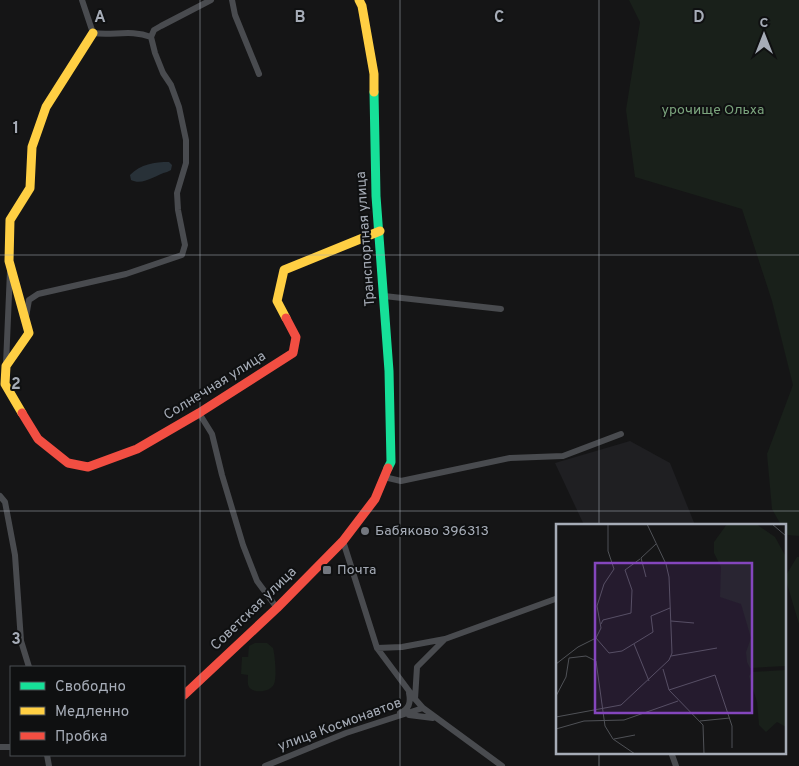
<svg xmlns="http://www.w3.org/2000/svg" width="799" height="766" font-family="Overpass,sans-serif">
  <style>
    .built { fill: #1f1f22 }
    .green { fill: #19201a }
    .water { fill: #283138 }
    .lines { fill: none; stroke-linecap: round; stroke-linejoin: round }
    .street { stroke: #494b4f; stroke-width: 6 }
    .fast { stroke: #16e098; stroke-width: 9 }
    .slow { stroke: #ffcf43; stroke-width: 9 }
    .jam { stroke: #f24e42; stroke-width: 9 }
    .grid { fill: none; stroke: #a6acb7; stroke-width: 1; stroke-opacity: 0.55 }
    .poi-dot { fill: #73777f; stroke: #0f1011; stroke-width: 2 }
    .labels { text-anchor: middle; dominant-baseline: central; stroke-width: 4; stroke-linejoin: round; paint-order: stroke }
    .park-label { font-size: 14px; fill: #7ba47d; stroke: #0f1011 }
    .street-label { font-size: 14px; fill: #a6acb7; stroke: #0f1011 }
    .poi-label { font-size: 14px; fill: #a6acb7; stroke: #0f1011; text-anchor: start }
    .inset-road { fill: none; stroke: #4f5156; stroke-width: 1 }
    .view { fill: #8446bd; fill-opacity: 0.15; stroke: #8446bd; stroke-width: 2.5 }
    .inset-edge { fill: none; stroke: #a6acb7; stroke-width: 2.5 }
    .grid-label { font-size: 16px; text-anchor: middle; font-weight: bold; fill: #a6acb7; stroke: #0f1011; stroke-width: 4; stroke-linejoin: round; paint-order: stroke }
  </style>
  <rect width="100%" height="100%" fill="#151516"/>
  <!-- built -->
  <path class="built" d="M630,441L670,463L695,525H584L555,463Z"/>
  <!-- green -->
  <path class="green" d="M629,0H799V536L788,535L785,531V525H781L772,509L767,454L793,385L772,301L742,209L635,177L626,110L640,22Z
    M797,557H799V624L785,577Z
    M255,643H267L273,648C275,655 277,678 274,684C271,692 254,694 249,687C247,683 248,678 248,675L241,674L242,657H248L249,646Z"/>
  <!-- water -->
  <path class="water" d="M169,162L172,165L171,170L167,172C155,175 143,186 131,180L130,175C141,164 154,162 169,162Z"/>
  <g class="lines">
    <!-- street -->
    <path class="street" d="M82,0L93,33C113,36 131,29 151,37
      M232,0L235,15L259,74
      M384,296L501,309
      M26,317L29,300L38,294L126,274L182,255L185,245L178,210L177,193L186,163V140L179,107L171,85L163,73L155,53L151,37L154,30L161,26L211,0
      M6,364L10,271
      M199,413L212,434L222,475L243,545L257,581L277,608
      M384,477L401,481L510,458L563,456L621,434
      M0,496L5,502L15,555L21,641L29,667
      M343,541L377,648L415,699L423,708L502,766
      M377,648L402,647L445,639L558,598
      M415,699L417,667L444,640
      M400,713C409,709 411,703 409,693
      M409,715L433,718
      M0,747H11
      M671,752L676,766
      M47,755L49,766
      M265,766L346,733L423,708"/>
    <!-- fast -->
    <path class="fast" d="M374,92L376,196L389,371L391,462L388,468"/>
    <!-- slow -->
    <path class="slow" d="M359,0L362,6L374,74V92
      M286,318L277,301L284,270L380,231
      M22,413L5,384L6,366L29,333L9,261L10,220L30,188L32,147L46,107L93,33"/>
    <!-- jam -->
    <path class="jam" d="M22,413L38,439L68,463L88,467L137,449L199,413L293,353L296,337L286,318
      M184,695L277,608L343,541L375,499L388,468"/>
  </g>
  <!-- grid -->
  <path class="grid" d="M200,0V766M400,0V766M599,0V525M0,255H799M0,511H799M599,752V766"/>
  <!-- markers -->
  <g class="poi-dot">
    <circle cx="365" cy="531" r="5"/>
    <rect x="322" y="565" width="10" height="10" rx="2.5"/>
  </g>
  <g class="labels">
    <!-- park labels -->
    <g class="park-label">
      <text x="713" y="110">урочище Ольха</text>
    </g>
    <!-- street labels -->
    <g class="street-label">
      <text transform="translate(366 239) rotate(-94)">Транспортная улица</text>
      <text transform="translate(215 386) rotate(-32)">Солнечная улица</text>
      <text transform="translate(254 609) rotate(-44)">Советская улица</text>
      <text transform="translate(340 725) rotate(-20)">улица Космонавтов</text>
    </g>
    <!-- poi labels -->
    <g class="poi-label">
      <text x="375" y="531">Бабяково 396313</text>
      <text x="337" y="570">Почта</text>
    </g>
  </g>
  <!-- overview -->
  <g transform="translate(556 524)">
    <rect width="230" height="230" fill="#151516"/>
    <path d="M171,0H200L219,13L230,33V142L194,144L191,138L190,128L195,114L185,80L164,73L165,43L158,29V18ZM230,146V203L221,198L210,208L203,201L201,178L193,152L196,148Z" fill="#19201a"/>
    <path class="inset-road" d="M52,0V27L58,45M216,0L230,12M58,45L48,60L41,82L45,104L40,114L53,129L66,127L97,108L95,92L114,84M90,53L85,34L100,20M115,97L138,99M45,100L47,96L75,89L76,66L69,46L84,35M78,120L93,157M115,132L161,124M13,134L30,132L40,137L49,202L57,215L79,230M0,140L22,123L40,114M107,145L113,166L147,201L148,230M113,166L159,151L176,202V224M0,172L10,153L13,134M0,193L65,181L113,136L116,129L113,53L110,40L91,0M144,197L174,194M0,205L28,197L68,196L122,177M58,215L79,211"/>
    <path class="view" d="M39,39H196V189H39Z"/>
    <rect width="230" height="230" class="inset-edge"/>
  </g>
  <g class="grid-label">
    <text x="100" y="22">A</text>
    <text x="300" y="22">B</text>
    <text x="499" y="22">C</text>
    <text x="699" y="22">D</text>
    <text x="16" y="133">1</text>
    <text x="16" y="389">2</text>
    <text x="16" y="644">3</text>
  </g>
  <!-- legend -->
  <rect x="10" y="666" width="175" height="90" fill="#0f1011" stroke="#4b4e53"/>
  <rect x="20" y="682" width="25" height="8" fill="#16e098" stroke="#4b4e53"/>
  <text x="55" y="691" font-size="15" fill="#a6acb7">Свободно</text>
  <rect x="20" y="707" width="25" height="8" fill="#ffcf43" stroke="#4b4e53"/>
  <text x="55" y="716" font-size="15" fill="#a6acb7">Медленно</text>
  <rect x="20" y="732" width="25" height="8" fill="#f24e42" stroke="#4b4e53"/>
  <text x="55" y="741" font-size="15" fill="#a6acb7">Пробка</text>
  <!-- north arrow -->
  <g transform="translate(764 35)" stroke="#0f1011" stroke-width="4" paint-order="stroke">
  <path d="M0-4L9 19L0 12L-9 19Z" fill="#a6acb7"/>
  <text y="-8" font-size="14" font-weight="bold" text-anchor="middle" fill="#a6acb7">С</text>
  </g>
</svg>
